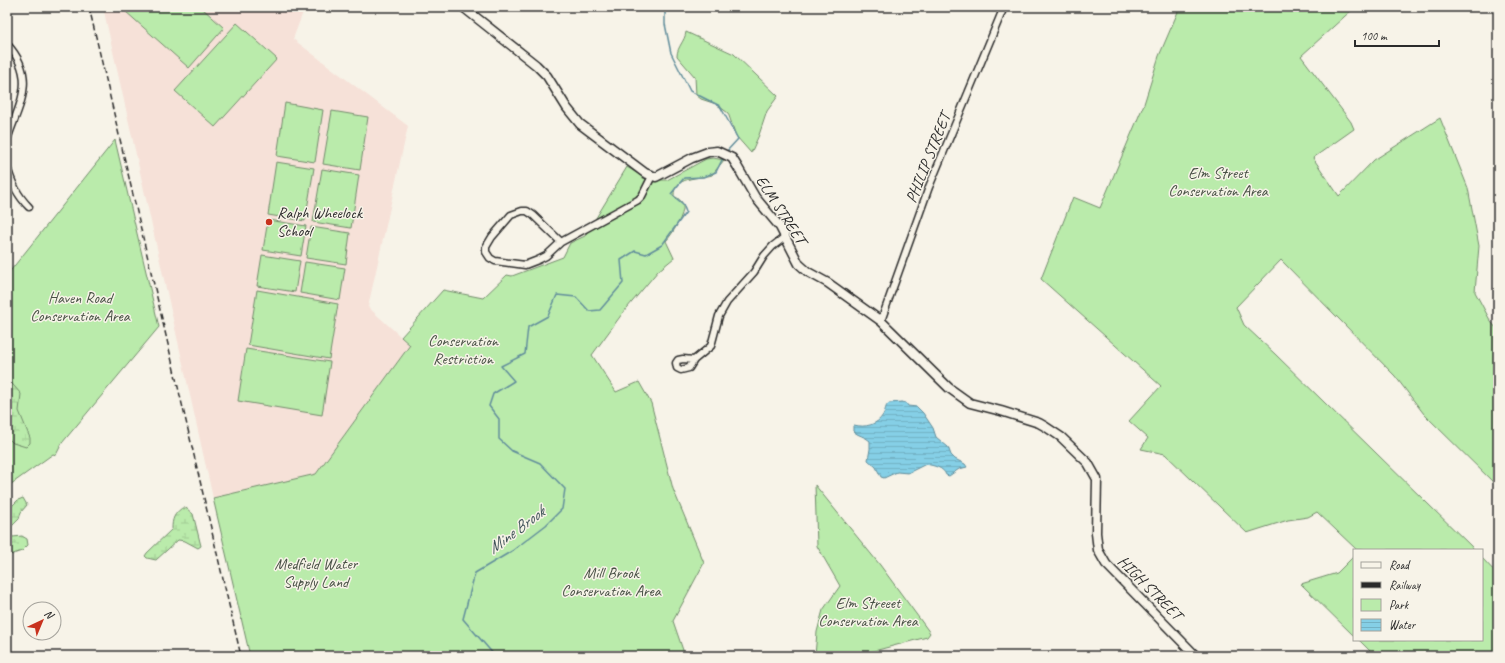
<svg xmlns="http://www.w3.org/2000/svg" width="1505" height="663" font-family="Caveat,sans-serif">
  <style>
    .built { fill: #f6e1d8 }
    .green { fill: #baebab; stroke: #728b6b }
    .wetland { fill: url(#wetland-marsh); stroke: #728b6b }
    .water { fill: url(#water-rules); stroke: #618d9b }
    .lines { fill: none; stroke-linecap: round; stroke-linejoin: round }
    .stream { stroke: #618d9b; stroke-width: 1.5 }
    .street-casing { stroke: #2b2b2b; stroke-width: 9 }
    .secondary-casing { stroke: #2b2b2b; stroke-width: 11 }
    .street { stroke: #f7f3e8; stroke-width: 6 }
    .secondary { stroke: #f7f3e8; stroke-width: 8 }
    .rail { stroke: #2b2b2b; stroke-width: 1.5; stroke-dasharray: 6 3; stroke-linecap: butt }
    .poi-dot { fill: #c8321e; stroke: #f7f3e8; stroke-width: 1.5 }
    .labels { text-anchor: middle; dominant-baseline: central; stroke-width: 3; stroke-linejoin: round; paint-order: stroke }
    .street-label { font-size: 16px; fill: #2b2b2b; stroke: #f7f3e8 }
    .park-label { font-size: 16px; fill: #485145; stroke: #f7f3e8 }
    .poi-label { font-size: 16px; fill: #2b2b2b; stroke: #f7f3e8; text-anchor: start }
    .water-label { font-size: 17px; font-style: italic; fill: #42545a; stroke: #f7f3e8 }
  </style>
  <defs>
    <pattern id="wetland-marsh" width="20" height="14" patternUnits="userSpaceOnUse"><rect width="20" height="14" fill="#baebab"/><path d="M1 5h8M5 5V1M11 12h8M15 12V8" fill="none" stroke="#a0ca93"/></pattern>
    <pattern id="water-rules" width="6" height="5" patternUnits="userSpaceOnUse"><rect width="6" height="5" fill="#85cfe6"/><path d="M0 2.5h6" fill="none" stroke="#73b2c5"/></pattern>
  </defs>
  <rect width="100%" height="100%" fill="#f7f3e8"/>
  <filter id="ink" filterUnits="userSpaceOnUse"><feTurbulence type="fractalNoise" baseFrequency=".025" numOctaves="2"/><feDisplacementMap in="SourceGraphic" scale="8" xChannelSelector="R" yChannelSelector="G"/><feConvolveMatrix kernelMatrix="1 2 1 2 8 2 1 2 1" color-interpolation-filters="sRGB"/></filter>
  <g filter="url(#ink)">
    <!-- built -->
    <path class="built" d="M103,7H305L293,39L408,126L368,307L410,345L316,474L213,498Z"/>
    <!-- green -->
    <path class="green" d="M129,7H201L224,28L189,68L125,11Z
      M1180,7H1355L1301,56L1351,122L1354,129L1313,158L1339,196L1374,160L1440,118L1468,188L1479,246L1475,292L1491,322L1498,330V487L1424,414L1395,376L1281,260L1236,307L1244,325L1275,354L1475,550H1357L1317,512L1308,517L1288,520L1247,533L1165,454L1141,449L1148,438L1129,421L1161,386L1041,279L1073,197L1100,208L1144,104L1159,56Z
      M237,23L277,59L215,127L175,91Z
      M686,32L734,54L778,96L767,111L759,135L751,153L736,136L728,113L716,104L701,99L696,95L695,77L677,56C677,47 685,41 686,32Z
      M285,103L323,110L315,162L277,156Z
      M332,111L368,117L360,170L323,164Z
      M115,140L159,327L62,443L56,455L53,454L7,487V275Z
      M713,158L724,160L712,175C699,179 673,176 674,196C678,198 682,201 683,205C685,214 672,235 666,241L674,258L658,271L622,314L592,355L616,392L639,382L651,403L673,489L704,563L673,621L685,656H250L213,498L316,474L410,345L401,337L443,290L483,298L507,275L512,276L563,257L570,243L585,236L627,167L648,180H667L706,159Z
      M276,162L314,168L305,221L268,215Z
      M322,169L359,175L351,228L313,222Z
      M268,220L306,226L301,256L263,250Z
      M311,227L350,233L346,264L306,258Z
      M262,255L300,261L295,292L257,286Z
      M305,262L345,268L340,300L300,293Z
      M257,290L338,304L329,359L248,345Z
      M246,349L330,362L322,415L238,401Z
      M815,485L880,565L930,633L927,637L855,656H815L817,632L823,610L840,586L817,546Z
      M1354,556V636L1301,584L1337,573Z
      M1482,558L1498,575V656H1375L1359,640H1482Z"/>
    <!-- wetland -->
    <path class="wetland" d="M7,378L21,394L19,411L30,438V443L26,447L13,443L7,437Z
      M23,498L27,505L21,512L19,519L10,528V535L13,537L22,536L27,539L28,545L22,551L7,556V511L18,500Z
      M182,508H186L193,514L201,546L198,548L185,541L178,540L156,560L147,558L145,556L147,553L172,529C172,519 174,514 182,508Z"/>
    <!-- water -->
    <path class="water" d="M902,402L906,403L908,406L917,407L923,413L933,428L936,437L948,447L951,455L955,459L965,464L967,467L959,469L949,476L946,475C943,467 934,466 926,464L908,473L897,472L884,478L881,477L876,467L868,460L870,449V441C865,436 858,436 853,431V426L854,425C865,428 877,425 883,415C886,410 885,406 889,403Z"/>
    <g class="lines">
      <!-- stream -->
      <path class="stream" d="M665,7V24L671,53L690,91L720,106L738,139L726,152
        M495,656L463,619L475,573L512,551L546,525L562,509L565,489L540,463L512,451L499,439V419L489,406L493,394L514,381L501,366L525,354L528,327L548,316L557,295L576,297L589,311L600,310L623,283L621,260L635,251L646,254L662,245L686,212L683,204L671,194L684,178L703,177L716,172L723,158"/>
      <!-- street casing -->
      <g class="street-casing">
        <path id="street" d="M7,44C38,78 19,104 7,140
          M7,167C12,183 17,195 29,207
          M561,242L533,215L527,211H522L511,215L492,237L486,247V252L490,258L495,261L525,265L538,260L546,256L561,242L638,200L642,196L652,176
          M881,321L929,187L1004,7
          M694,360L683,359L678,360L676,363L677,368L681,370L689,368L694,360L711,346L719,316L727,302L754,272L764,256L773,246L786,236"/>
      </g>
      <!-- secondary casing -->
      <g class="secondary-casing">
        <path id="secondary" d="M463,7L536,65L547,76L567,108L580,124L645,173L656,177L692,158L708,152L717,151L732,158L737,166L755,197L780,227L799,264L808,272L828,283L881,321L949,388L970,403L1001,411L1039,423L1046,427L1061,437L1088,463L1097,479L1096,533L1098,550L1106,564L1196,656"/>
      </g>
      <!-- street -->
      <use href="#street" class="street"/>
      <!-- secondary -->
      <use href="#secondary" class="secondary"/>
      <!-- rail -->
      <path class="rail" d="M89,7L241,656"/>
    </g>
  </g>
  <!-- markers -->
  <circle class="poi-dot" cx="269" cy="222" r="4"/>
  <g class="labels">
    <!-- street labels -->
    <g class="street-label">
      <text transform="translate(928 158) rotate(-68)">PHILIP STREET</text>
      <text transform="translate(781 210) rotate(57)">ELM STREET</text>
      <text transform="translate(1150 588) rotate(45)">HIGH STREET</text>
    </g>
    <!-- park labels -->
    <g class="park-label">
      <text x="1218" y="173">Elm Street<tspan x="1218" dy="18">Conservation Area</tspan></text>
      <text x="80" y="298">Haven Road<tspan x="80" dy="18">Conservation Area</tspan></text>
      <text x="463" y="341">Conservation<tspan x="463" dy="18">Restriction</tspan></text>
      <text x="316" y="564">Medfield Water<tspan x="316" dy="18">Supply Land</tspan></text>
      <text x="611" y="573">Mill Brook<tspan x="611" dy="18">Conservation Area</tspan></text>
      <text x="868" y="603">Elm Streeet<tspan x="868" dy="18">Conservation Area</tspan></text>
    </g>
    <!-- poi labels -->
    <g class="poi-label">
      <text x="277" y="213">Ralph Wheelock<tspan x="277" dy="18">School</tspan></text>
    </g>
    <!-- water labels -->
    <g class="water-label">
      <text transform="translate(516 530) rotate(-37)">Mine Brook</text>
    </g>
  </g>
  <!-- margin -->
  <rect width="1505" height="663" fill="none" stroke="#f7f3e8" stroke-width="24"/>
  <rect x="12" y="12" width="1481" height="639" fill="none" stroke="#2b2b2b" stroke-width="1.5" filter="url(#ink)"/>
  <!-- legend -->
  <rect x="1353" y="549" width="130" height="92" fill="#f7f3e8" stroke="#a5a39c"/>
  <rect x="1361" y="562" width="20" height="6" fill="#f7f3e8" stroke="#a5a39c"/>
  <text x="1389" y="569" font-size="12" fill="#2b2b2b">Road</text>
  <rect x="1361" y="582" width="20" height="6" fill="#2b2b2b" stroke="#a5a39c"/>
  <text x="1389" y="589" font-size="12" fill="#2b2b2b">Railway</text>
  <rect x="1361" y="599" width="20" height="12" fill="#baebab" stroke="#a5a39c"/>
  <text x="1389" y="609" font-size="12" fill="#2b2b2b">Park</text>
  <rect x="1361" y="619" width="20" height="12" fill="url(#water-rules)" stroke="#a5a39c"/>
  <text x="1389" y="629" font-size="12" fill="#2b2b2b">Water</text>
  <!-- north arrow -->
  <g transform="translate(42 621) rotate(44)"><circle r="19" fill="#f7f3e8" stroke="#a5a39c"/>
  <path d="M0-3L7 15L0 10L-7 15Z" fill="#c8321e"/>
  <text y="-6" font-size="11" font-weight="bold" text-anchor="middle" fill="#2b2b2b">N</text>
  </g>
  <!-- scale -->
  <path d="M1355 40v6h84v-6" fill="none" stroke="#2b2b2b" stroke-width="2"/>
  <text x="1361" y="40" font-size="12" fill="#2b2b2b" stroke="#f7f3e8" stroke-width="3" paint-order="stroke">100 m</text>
</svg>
